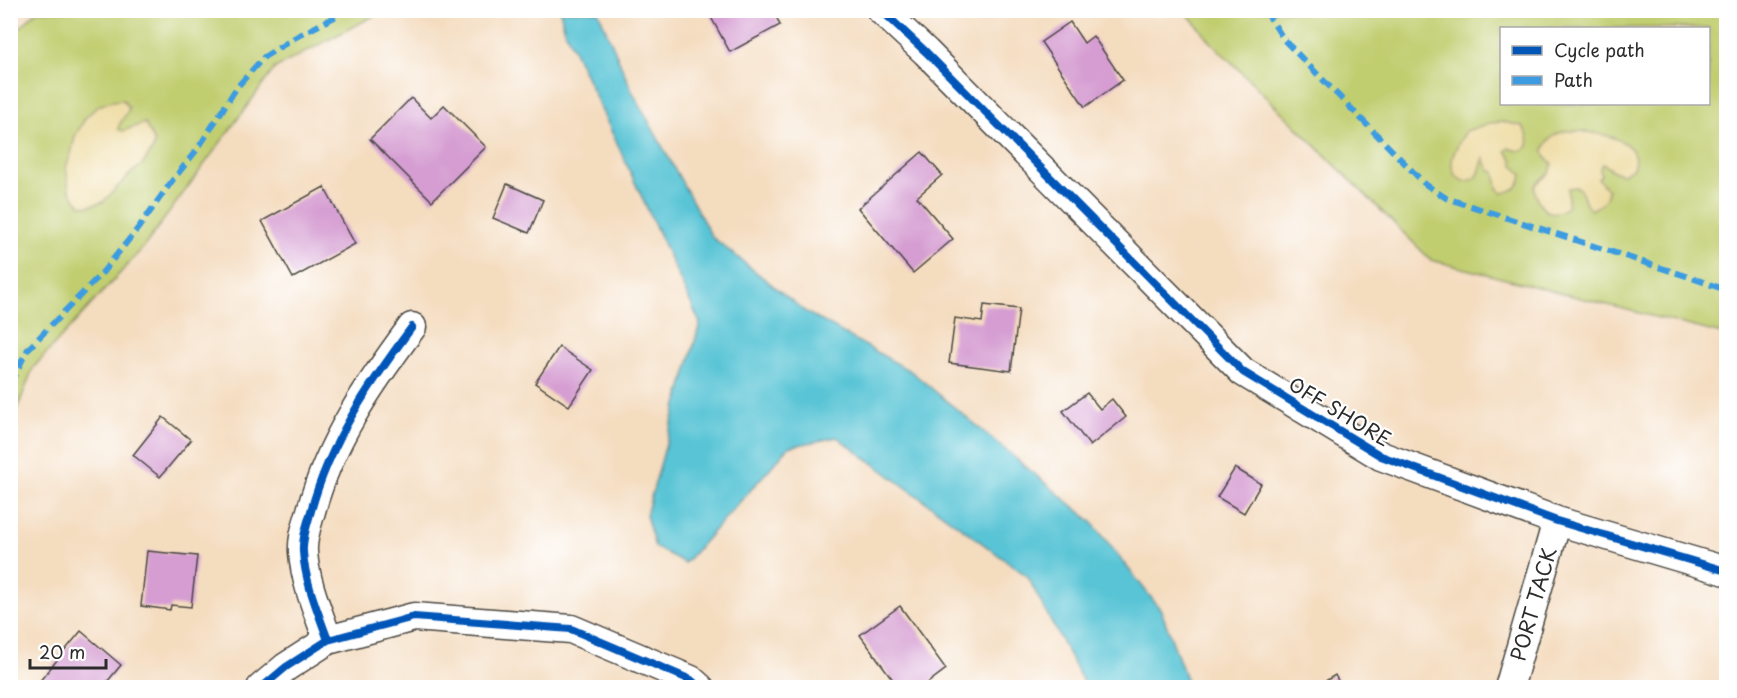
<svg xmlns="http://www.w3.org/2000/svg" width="1737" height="698" font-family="'Playpen Sans',sans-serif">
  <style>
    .green { fill: #c1ce6f; stroke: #767c4d; stroke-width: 1.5; fill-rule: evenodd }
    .sand { fill: #eeda9e; stroke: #8c8264; stroke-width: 1.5 }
    .water { fill: #59c4d5; stroke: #427880; stroke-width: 1.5 }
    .building { fill: #d59dd2 }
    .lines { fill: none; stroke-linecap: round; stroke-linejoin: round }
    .minor-casing { stroke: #494641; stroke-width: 31 }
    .minor { stroke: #fff; stroke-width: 28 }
    .quiet { stroke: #3d9ce1; stroke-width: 6; stroke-dasharray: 12 6; stroke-linecap: butt }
    .cycleway-casing { stroke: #fff; stroke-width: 11 }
    .cycleway { stroke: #0057b8; stroke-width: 8 }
    .labels { text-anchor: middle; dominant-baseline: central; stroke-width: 4.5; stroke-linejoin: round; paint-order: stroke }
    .street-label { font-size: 20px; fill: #2b2b2b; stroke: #fff }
  </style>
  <rect width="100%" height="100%" fill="#fff"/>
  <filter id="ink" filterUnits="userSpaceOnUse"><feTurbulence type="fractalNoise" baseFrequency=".0167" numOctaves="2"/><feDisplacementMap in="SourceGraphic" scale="12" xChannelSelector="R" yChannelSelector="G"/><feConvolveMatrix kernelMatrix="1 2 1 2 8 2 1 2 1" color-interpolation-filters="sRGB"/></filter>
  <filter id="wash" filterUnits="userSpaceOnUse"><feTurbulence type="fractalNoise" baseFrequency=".008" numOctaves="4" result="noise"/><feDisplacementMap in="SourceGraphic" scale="24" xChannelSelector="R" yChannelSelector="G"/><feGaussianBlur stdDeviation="1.35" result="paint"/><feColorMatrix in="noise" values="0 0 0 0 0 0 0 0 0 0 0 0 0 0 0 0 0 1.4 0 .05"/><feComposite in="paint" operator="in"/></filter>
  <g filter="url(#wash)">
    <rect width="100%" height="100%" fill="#f4dcbf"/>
    <!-- green -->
    <path class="green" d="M37,11H383L275,68L143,248L33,368L11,425V37Z
      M1185,11H1726V335L1431,260L1211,42ZM1502,28H1708V104H1502Z"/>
    <!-- sand -->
    <path class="sand" d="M123,100L129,108C126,117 120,120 118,129L123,131L145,123L154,141V147L143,164L130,174L103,202L89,206L81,205L73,196L69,189L66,167L71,154L75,136L86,117L98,106L112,101Z
      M1504,122L1522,126C1534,140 1530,157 1509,148L1506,151L1513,160V165L1522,174C1521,186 1514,191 1502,193L1497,188L1495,172L1489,170L1484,158C1478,171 1482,181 1463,181C1460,179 1456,177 1455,174C1446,160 1459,143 1466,131L1490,123Z
      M1564,131C1583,130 1646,135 1633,168L1623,174C1611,173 1610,166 1602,164L1600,168L1601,175L1598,179L1608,190C1607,201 1601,205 1591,210C1582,202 1586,193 1577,187L1568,188V206C1557,216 1543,215 1538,200C1536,196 1533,191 1535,186C1538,180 1545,178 1549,173C1551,170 1551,167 1553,164C1534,152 1549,136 1564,131Z"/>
    <!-- water -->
    <path class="water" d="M560,11H598L632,91L712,237L806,312L912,372L1091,521L1161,610L1189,687H1086L1027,576L837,437L789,447L685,563L655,547L646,515L700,323L565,31Z"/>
    <g id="blocks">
      <!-- building -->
      <path class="building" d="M707,10H773L780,25L730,52Z
        M1070,22L1084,43L1093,36L1123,80L1085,107L1041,42Z
        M411,98L431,118L444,105L486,147L432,201L370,139Z
        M922,152L942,175L917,197L953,239L913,273L858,208Z
        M507,184L543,200L529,233L493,218Z
        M324,187L355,244L293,278L262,221Z
        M984,305L1019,309L1011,371L949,363L955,318L982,322Z
        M559,347L593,370L569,406L535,383Z
        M1087,393L1100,409L1112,399L1126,417L1090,446L1063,411Z
        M163,417L191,440L160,477L133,455Z
        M1235,468L1261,484L1244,513L1217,497Z
        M147,551L197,556L191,607L171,605L170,610L141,606Z
        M900,606L946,669L921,688H899L860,635Z
        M81,631L121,665L102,688H34Z
        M1335,675L1342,688H1314Z"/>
    </g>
  </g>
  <g filter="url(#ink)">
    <use href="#blocks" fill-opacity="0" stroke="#494641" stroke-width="1.5"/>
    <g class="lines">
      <!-- minor casing -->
      <g class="minor-casing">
        <path id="minor" d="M881,10L926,52L1243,372L1381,456L1557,521L1726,571
          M328,640C318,612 305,582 303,552C302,538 307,525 311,511C330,441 369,385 412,327
          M261,688L286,667L328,640L414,617L571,629L691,680L700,688
          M1509,688L1557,521"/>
      </g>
      <!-- minor -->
      <use href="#minor" class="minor"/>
      <!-- quiet -->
      <path class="quiet" d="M1265,10L1284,40L1425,184L1446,198L1686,276L1726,290
        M10,384L28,349L102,273L139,227L172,181L199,147L237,87L264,57L296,37L348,10"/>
      <!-- cycleway casing -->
      <g class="cycleway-casing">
        <path id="cycleway" d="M881,10L926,52L1243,372L1381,456L1557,521L1726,571
          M328,640C318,612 305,582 303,552C302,538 307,525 311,511C330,441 369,385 412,327
          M261,688L286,667L328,640L414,617L571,629L691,680L700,688"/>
      </g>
      <!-- cycleway -->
      <use href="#cycleway" class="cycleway"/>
    </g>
  </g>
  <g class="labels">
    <!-- street labels -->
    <g class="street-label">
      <text transform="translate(1340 411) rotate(31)">OFF SHORE</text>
      <text transform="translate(1533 604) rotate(-74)">PORT TACK</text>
    </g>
  </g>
  <!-- margin -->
  <rect width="1737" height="698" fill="none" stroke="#fff" stroke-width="36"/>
  <!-- legend -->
  <rect x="1500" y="27" width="210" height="78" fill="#ffffff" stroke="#aaaaaa" stroke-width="1.5"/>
  <rect x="1512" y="46" width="30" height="9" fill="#0057b8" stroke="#aaaaaa" stroke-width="1.5"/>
  <text x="1554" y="57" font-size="18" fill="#2b2b2b">Cycle path</text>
  <rect x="1512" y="76" width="30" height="9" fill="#3d9ce1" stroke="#aaaaaa" stroke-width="1.5"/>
  <text x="1554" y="87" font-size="18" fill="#2b2b2b">Path</text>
  <!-- scale -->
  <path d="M30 659v9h76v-9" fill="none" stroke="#2b2b2b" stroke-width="3"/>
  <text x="39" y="659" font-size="18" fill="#2b2b2b" stroke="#ffffff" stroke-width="4.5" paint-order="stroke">20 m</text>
</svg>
